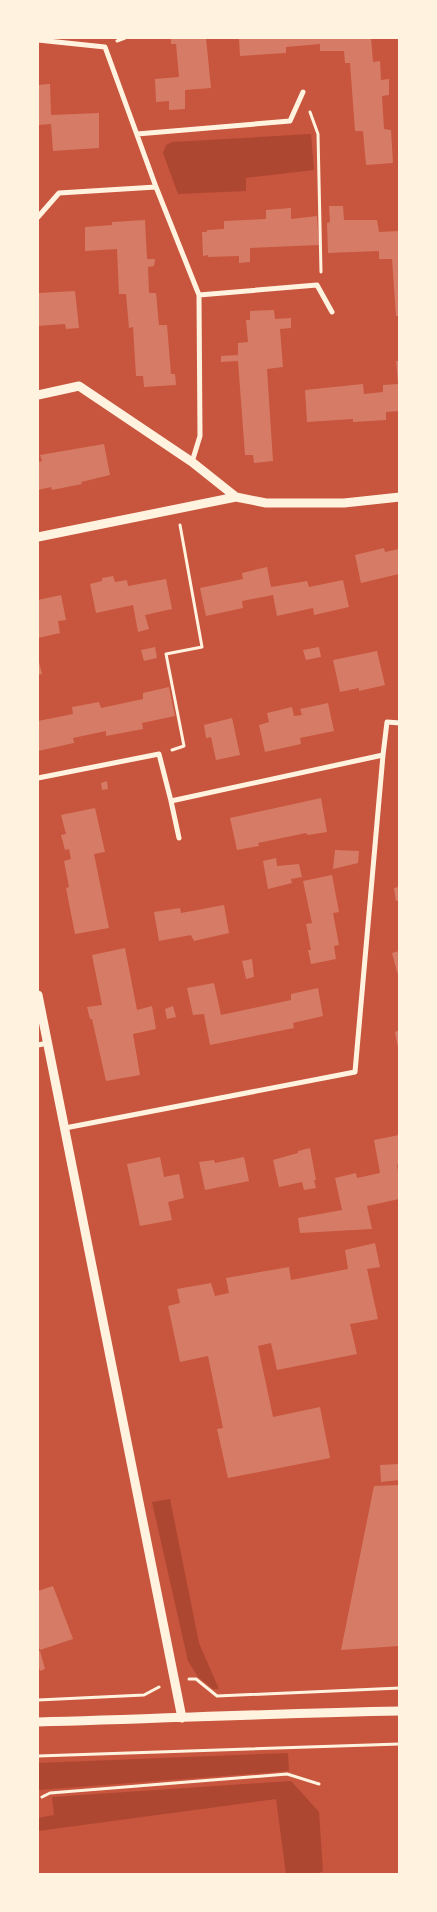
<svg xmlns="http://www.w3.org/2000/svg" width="437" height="1912" font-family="'Fira Sans',sans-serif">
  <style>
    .green { fill: #ae4732 }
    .building { fill: #d67c66 }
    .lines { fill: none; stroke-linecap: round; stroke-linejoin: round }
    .path { stroke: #fff3e0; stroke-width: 3 }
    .minor { stroke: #fff3e0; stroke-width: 5 }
    .tertiary { stroke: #fff3e0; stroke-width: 9 }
  </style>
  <rect width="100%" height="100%" fill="#c8553d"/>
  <!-- green -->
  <path class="green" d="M311,134L314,170L246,178V191L178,194L163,153L166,145L172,142Z
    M170,1499L199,1643L219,1689H213L198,1677L188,1661L152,1502Z
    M288,1753L289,1771L38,1790V1763Z
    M291,1781L319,1812L323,1871L317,1874H286L276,1799L38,1831V1818L54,1815L52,1797Z"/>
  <!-- building -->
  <path class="building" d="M171,38H206L211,88L185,90V109L169,110V101L156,102L155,79L179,77L176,44H171Z
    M239,38H371L373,62L380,61L381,80L389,79V95L382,96L384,129L391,130L393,163L366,165L363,131H355L350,63H345L344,51H320V44L286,47V53L240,56Z
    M50,84L51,115L99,113V148L53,151L51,124L38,125V85Z
    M329,206H343L344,220H377L379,232L399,231V316H396L392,259H379V251L328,253L327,223L330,222Z
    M291,208V219L317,216L319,245L250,248V262L239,263V256L208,257V255L203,256L202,232H207V230L224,229V221L266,219V210Z
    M145,220L147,259H155L154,266L148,267L149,293H156L159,325H167L171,374H175L176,385L144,387L143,376H136L133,327L129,328L126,294H119L117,249L85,251V227L112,225V222Z
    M75,291L79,328L66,329L65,324L38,326V293Z
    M274,310L275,319L291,318V328L280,329L283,367L267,369L273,461L254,463L253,455H245L238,361L221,362V356L238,355V343L248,342L246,320H250V311Z
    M396,361H399V411L386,412V420L353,422V419L307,422L305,390L363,384L364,394L383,392V385L398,384Z
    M104,444L110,475L81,482L82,484L52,490L51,487L38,490V462L42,461L40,455Z
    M384,548L385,552L399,549V574L361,583L355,555Z
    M267,567L271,587L307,581L309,587L343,580L349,607L314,615L313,608L277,616L273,595L242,601L243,608L206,616L200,588L243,579L242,573Z
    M113,576L115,582L127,580L128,586L166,579L172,609L145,615L149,629L138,632L133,605L96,613L90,584L102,581V578Z
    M61,595L66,620L58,621L60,633L38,638V600Z
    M155,647L157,658L144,661L141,650Z
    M319,647L321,657L306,660L303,650Z
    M377,651L385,685L359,691V688L340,692L333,660Z
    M38,662H39L42,674L38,675Z
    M169,687L175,716L142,723L143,729L106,736V731L73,738L74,743L38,751V721L73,714L72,707L99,702L101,708L143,699V693Z
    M328,703L334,731L300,738L301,744L265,752L259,725L269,722L267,713L292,707L294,716L302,715L300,709Z
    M232,718L240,755L216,760L211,737L206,738L204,725Z
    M107,781L108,789L102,790L101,783Z
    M321,798L327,832L308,835L306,833L258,843L259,846L237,850L230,818Z
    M95,808L105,852L94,854L109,928L75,934L66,888L69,887L64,861L71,859L69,849L65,850L61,835L66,834L61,815Z
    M335,850L359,851L358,863L333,869Z
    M276,858L277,866L299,864L302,877L291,879L292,883L268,889L263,861Z
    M332,875L339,912L333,913L339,945L334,946L336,959L311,964L308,950H311L306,924L312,923L303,881Z
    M399,887V900L396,901L394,888Z
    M224,905L229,933L194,941L191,935L159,941L154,912L180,908L181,913Z
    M125,948L137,1010L152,1006L156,1029L133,1034L140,1075L106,1081L92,1019H90L87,1007L102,1005L92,955Z
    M399,951V975H398L392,953Z
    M252,959L254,977L246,979L242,961Z
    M214,983L221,1015L291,1000V994L318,988L323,1016L293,1023L294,1028L210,1045L204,1014L193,1015L187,988Z
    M173,1006L176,1017L167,1019L165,1009Z
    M399,1030V1053L395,1032Z
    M399,1135V1164L397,1165L399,1176V1199L367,1206L372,1229L300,1233L298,1218L342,1210L335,1178L356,1173L357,1178L380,1173L374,1140Z
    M310,1148L316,1180H314L316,1188L304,1190L302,1182L279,1187L273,1160L298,1153V1151Z
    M160,1157L164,1177L179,1174L184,1198L168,1202L172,1220L140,1226L127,1164Z
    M244,1157L249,1181L205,1190L199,1162L214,1160L215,1163Z
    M375,1243L380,1267L367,1269L378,1319L350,1324L357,1354L277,1370L271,1343L258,1346L273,1417L320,1407L330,1458L228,1478L217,1429L223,1428L208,1356L180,1362L168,1306L180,1303L177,1289L211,1283L215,1296L229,1293L226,1278L289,1267L291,1280L348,1269L345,1250Z
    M399,1464V1480L381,1482L380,1465Z
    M399,1485V1646L341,1650L374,1486Z
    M53,1586L73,1639L40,1650L38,1644V1591Z
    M40,1651L45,1669L40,1671L38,1663V1652Z"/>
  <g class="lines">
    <!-- path -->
    <path class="path" d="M117,41L125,38
      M310,112L318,134L321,272
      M172,750L184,746L166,654L202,647L180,525
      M189,1679H196L217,1696L400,1688
      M38,1700L144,1695L159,1687
      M38,1756L400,1744
      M42,1797L50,1793L287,1774L319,1784"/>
    <!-- minor -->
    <path class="minor" d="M38,40L105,47L156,187L199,295L200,436L192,462
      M137,134L290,121L303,92
      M38,217L59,193L156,187
      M199,295L317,285L332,312
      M38,778L159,754L171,801L383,755L387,722L400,723
      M171,801L179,838
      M38,1045L48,1043
      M65,1128L355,1072L383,755"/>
    <!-- tertiary -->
    <path class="tertiary" d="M38,395L79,386L192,462L236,497
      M38,537L236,497L266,503H344L400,497
      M38,995L182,1718
      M38,1722C158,1719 279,1713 400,1711"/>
  </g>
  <!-- border -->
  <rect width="437" height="1912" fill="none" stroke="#fff3e0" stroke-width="78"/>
</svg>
